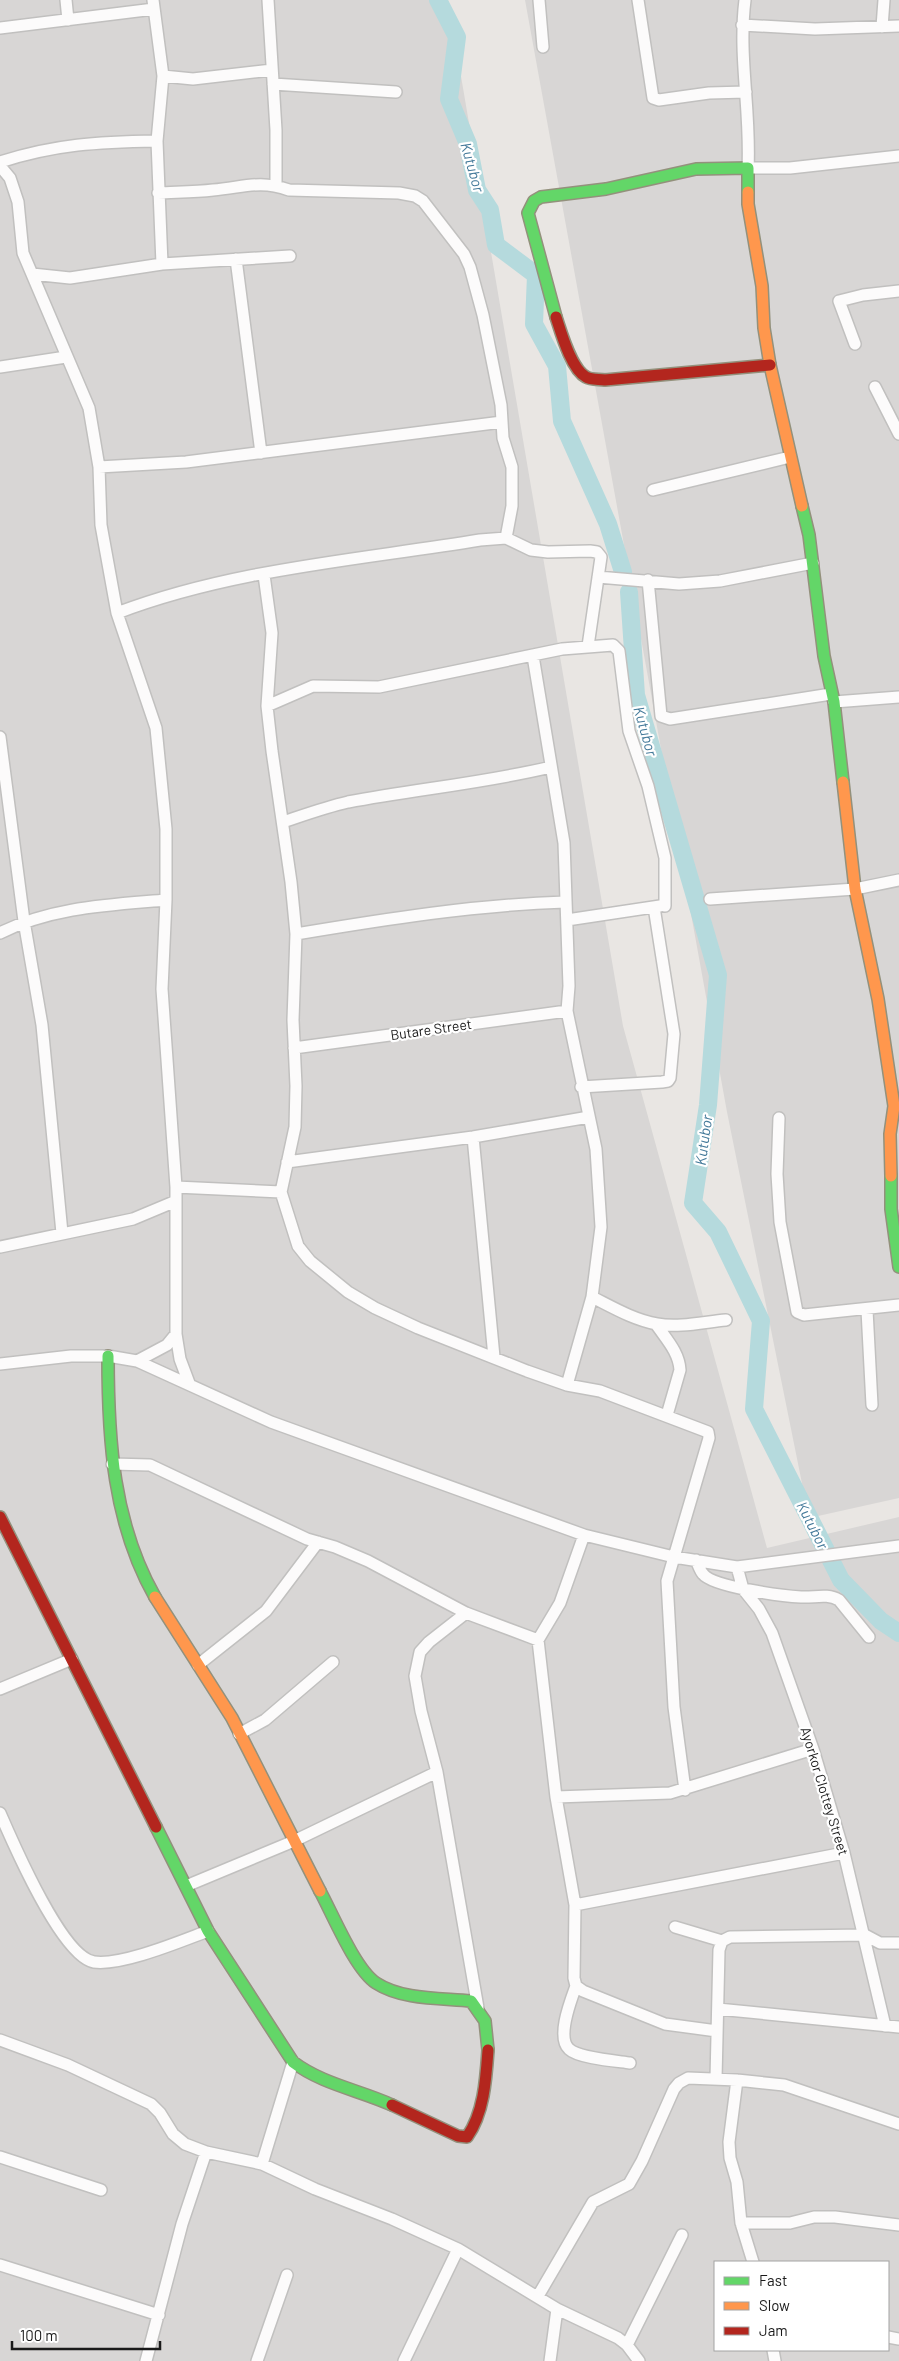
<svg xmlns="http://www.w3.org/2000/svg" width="899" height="2361" font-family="Barlow,sans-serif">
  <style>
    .residential { fill: #d8d6d5; fill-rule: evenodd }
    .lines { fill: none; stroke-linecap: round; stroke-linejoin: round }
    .river { stroke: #b5dadd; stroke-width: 18 }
    .street-casing { stroke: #c1c0bf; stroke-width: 14 }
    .fast-casing { stroke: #93917c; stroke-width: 14 }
    .slow-casing { stroke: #93917c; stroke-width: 14 }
    .jam-casing { stroke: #93917c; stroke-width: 14 }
    .street { stroke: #fcfbfb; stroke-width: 11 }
    .fast { stroke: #63d668; stroke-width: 11 }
    .slow { stroke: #ff974d; stroke-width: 11 }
    .jam { stroke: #b3261e; stroke-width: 11 }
    .labels { text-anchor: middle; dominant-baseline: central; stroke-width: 4.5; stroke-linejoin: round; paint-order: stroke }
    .street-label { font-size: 14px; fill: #1a1a1a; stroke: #fff }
    .water-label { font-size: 15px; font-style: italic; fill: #437999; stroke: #fff }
  </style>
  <rect width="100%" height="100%" fill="#e9e6e3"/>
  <!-- residential -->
  <path class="residential" d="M0,0H448L623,1026L767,1548L899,1517V2361H0ZM715,2262H888V2350H715Z
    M525,0H899V1498L809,1518L727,1112Z"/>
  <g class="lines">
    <!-- river -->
    <path class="river" d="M438,0L457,37L449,99L468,144L477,190L490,210L496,245L536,275L534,324L557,366L562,421L608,524L623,572
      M629,592L636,695L718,975L708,1105L693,1203L718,1232L761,1321L754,1409L841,1580L881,1621L899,1633"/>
    <!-- street casing -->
    <g class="street-casing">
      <path id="street" d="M66,0L68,20
        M268,0L276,130V186
        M539,0L543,47
        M638,0L653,98L659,100L709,93L746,92
        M745,0C738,56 751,112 748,168H790L899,156
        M742,25L815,29L899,26
        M882,27L884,0
        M0,28L154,9
        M163,76L193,79L272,70
        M273,84L396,92
        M0,162C56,144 98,142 157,141
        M0,166L10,178L18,202L23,253L89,408L99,467L101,525L117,613L156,728L166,829V900L162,989L176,1187V1334L180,1359L189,1383
        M158,193C176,192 195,192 213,190C242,188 259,179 289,190L399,193L415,196L423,201L464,254L470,267L483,315L501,405L503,438L512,467V506L506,538
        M236,259L261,453
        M162,264L290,256
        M32,274L70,278L162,264L157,141L163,76L153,0
        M855,344L839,301L863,295L899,291
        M0,367L66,357
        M875,387L899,434
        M99,467L186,462L502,422
        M653,490L790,457
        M264,575L272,633L267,706L272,751L291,882L296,934L293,1020L296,1086L295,1127L281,1192L298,1246L310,1261L348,1292L375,1308L418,1328L527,1371L567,1385L600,1391L708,1432L709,1438L667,1581L674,1707L685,1790
        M598,577L679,584L720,581L813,563
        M648,580L661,716L670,719L831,694
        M117,613C232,569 359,560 480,540L506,538L531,550L548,552L590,551L597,552L601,557L588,646
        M533,656L564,843L569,986L567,1011L596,1149L601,1227L592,1297L567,1385
        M834,702L899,697
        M267,706L313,686L379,687L562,649L613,645L619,651L629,731L648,786L665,858V906
        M0,737L24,921L42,1025L62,1233
        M283,822C304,815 326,807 348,802C416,789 485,783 551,767
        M710,899L855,889L899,880
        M567,920L660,906
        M0,933C52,907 109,905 166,900
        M296,934C386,919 474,905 565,902
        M294,1048L567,1011
        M581,1087L662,1082L668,1081L670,1078L674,1034L654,907
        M779,1118L777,1174L780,1222L797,1312L804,1315L899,1305
        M473,1137L494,1357
        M287,1162L473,1137L589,1117
        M176,1187L281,1192
        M0,1247L133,1219L176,1201
        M592,1297C612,1307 634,1320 657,1324C679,1328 704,1322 726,1320
        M867,1310L872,1405
        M656,1324C666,1339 679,1352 680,1370L667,1415
        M137,1361L167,1345L176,1334
        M0,1364L71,1356H108L137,1361L271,1422L584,1535L674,1557L737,1567L899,1546
        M112,1464L150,1465L307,1539L335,1547L368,1561L466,1613L538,1640
        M584,1535L560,1603L538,1640L556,1797L575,1905L574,1978L576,1986L583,1991L665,2024L717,2031
        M696,1560C698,1564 700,1571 703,1574C713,1587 783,1596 801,1597C814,1598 827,1593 839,1600L869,1637
        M737,1567L743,1589L759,1609L772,1633L813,1749L844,1853L885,2026
        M466,1613L429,1642L420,1652L415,1676L421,1711L437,1772L478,2008
        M198,1665L266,1611L318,1542
        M0,1689L72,1659
        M239,1734L265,1720L333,1662
        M556,1797L670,1793L813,1749
        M0,1813C13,1843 62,1957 94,1962C122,1966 181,1941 208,1931
        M186,1886L294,1841L437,1772
        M575,1905L844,1853
        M675,1927L722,1941
        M576,1986C571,2000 556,2037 569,2049C578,2058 616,2061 630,2063
        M718,2009L899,2027
        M0,2040L68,2065L151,2104L160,2113L173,2134L185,2144L206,2152L262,2164L315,2189L392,2219L458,2249L557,2309L550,2361
        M716,2079L719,1950L722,1941L730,1937L865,1935L880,1943H899
        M737,2080L729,2142L730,2158L737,2182L741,2223L753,2262
        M0,2157L101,2190
        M262,2164L293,2062
        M741,2223H790L814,2217H835L899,2225
        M0,2265L159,2315
        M538,2296L593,2202L629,2184L642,2161L674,2089L679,2083L688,2078L737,2080L784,2085L899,2124
        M557,2309L618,2338L627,2345L639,2361
        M888,2337L899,2339
        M627,2345L682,2235
        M773,2350L775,2361
        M146,2361L182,2224L206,2152
        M257,2361L287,2275
        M404,2361L458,2249"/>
    </g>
    <!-- fast casing -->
    <g class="fast-casing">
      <path id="fast" d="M556,317L528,213L534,201L541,197L606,189L696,169L748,168V192
        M802,506L809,535L824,656L834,702L843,782
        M891,1176V1209L899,1267
        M108,1356C108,1440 113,1523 155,1597
        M156,1827L208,1931L293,2062C322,2084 359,2090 392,2105
        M320,1891C333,1915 355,1969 376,1983C402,2000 441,1998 471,2001L485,2021L488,2050"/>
    </g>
    <!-- slow casing -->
    <g class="slow-casing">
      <path id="slow" d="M748,192V204L762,286L764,328L770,365L802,506
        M843,782L855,889L878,999L894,1106L890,1134L891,1176
        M155,1597L232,1718L320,1891"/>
    </g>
    <!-- jam casing -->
    <g class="jam-casing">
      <path id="jam" d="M556,317C561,332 571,369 586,377C591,380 599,379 605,380L770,365
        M0,1517L156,1827
        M392,2105L458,2136L467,2137C484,2113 486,2079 488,2050"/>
    </g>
    <!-- street -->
    <use href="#street" class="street"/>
    <!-- fast -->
    <use href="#fast" class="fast"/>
    <!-- slow -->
    <use href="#slow" class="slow"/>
    <!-- jam -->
    <use href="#jam" class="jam"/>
  </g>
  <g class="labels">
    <!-- street labels -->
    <g class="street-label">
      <text transform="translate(431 1029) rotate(-8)">Butare Street</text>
      <text transform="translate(825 1791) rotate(73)">Ayorkor Clottey Street</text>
    </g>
    <!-- water labels -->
    <g class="water-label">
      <text transform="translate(473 167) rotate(74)">Kutubor</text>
      <text transform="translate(646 731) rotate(74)">Kutubor</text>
      <text transform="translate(703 1140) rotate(-82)">Kutubor</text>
      <text transform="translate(813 1525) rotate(63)">Kutubor</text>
    </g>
  </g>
  <!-- legend -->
  <rect x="714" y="2261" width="175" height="90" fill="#ffffff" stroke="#a3a3a3"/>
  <rect x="724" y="2277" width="25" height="8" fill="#63d668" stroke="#a3a3a3"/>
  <text x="759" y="2286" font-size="15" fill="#1a1a1a">Fast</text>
  <rect x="724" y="2302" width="25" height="8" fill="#ff974d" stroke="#a3a3a3"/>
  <text x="759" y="2311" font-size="15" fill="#1a1a1a">Slow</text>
  <rect x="724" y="2327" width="25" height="8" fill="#b3261e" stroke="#a3a3a3"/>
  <text x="759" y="2336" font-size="15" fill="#1a1a1a">Jam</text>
  <!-- scale -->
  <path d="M12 2341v8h148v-8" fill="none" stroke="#1a1a1a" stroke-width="2.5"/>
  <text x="20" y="2341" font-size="15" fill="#1a1a1a" stroke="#ffffff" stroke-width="4" paint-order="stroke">100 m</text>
</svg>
